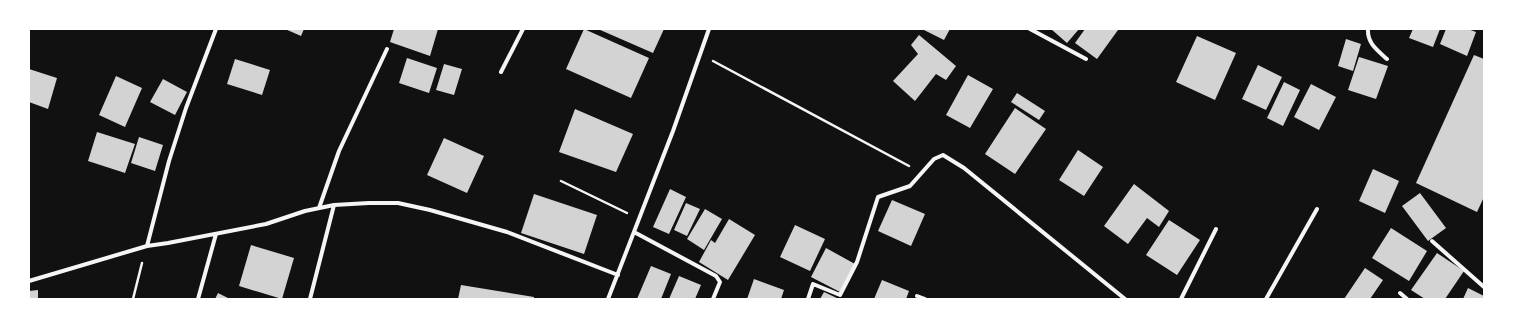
<svg xmlns="http://www.w3.org/2000/svg" width="1513" height="328" font-family="'Fira Sans Condensed',sans-serif">
  <style>
    .building { fill: #d3d3d3 }
    .lines { fill: none; stroke-linecap: round; stroke-linejoin: round }
    .path { stroke: #f5f5f5; stroke-width: 2.5 }
    .minor { stroke: #f5f5f5; stroke-width: 4 }
  </style>
  <rect width="100%" height="100%" fill="#111"/>
  <!-- building -->
  <path class="building" d="M285,29H304L301,36Z
    M394,29H438L430,56L390,42Z
    M584,29L649,58L631,98L566,69Z
    M598,29H664L653,53Z
    M922,29H950L944,40Z
    M1051,29H1079L1067,43Z
    M1085,29H1117L1118,30L1097,59L1075,43Z
    M1413,29H1440L1433,47L1409,38Z
    M1446,29H1468L1476,32L1467,56L1440,44Z
    M919,35L956,66L946,80L936,74L915,101L893,81L918,54L911,45Z
    M1197,36L1236,53L1215,100L1176,82Z
    M1346,39L1361,44L1353,71L1338,66Z
    M1474,55L1484,59V197L1477,212L1416,183Z
    M1359,57L1388,66L1376,99L1348,90Z
    M407,58L437,68L429,93L399,83Z
    M235,59L270,70L262,95L227,84Z
    M444,64L462,69L454,95L436,90Z
    M1258,65L1282,77L1266,110L1242,99Z
    M29,69L57,78L48,109L29,102Z
    M968,75L993,89L970,128L946,115Z
    M116,76L142,88L125,127L99,115Z
    M163,79L187,92L175,115L150,102Z
    M1284,82L1300,90L1283,126L1267,118Z
    M1311,84L1336,97L1319,130L1294,117Z
    M1017,93L1045,111L1039,120L1011,102Z
    M1015,108L1046,129L1015,174L985,154Z
    M575,109L633,134L616,172L559,152Z
    M97,132L135,144L125,173L88,161Z
    M139,137L163,145L155,171L131,163Z
    M444,138L484,156L467,193L427,175Z
    M1078,150L1103,167L1084,196L1059,180Z
    M1373,169L1399,181L1385,213L1359,201Z
    M1134,184L1169,211L1159,227L1147,218L1128,244L1104,226Z
    M670,189L686,197L669,234L653,227Z
    M1420,193L1446,228L1428,241L1402,206Z
    M534,194L597,215L584,254L521,233Z
    M892,200L925,214L911,246L878,231Z
    M686,203L700,209L687,236L674,230Z
    M705,209L722,219L704,250L687,239Z
    M729,219L755,235L728,280L699,262L711,240L715,243Z
    M1169,220L1200,240L1177,275L1146,255Z
    M795,225L825,239L810,271L780,257Z
    M1391,228L1427,251L1409,281L1372,258Z
    M251,245L294,258L282,299L239,286Z
    M826,248L855,264L840,292L811,277Z
    M1437,253L1464,271L1445,299H1425L1411,290Z
    M651,266L671,274L661,299H637Z
    M1365,268L1383,280L1370,299H1344Z
    M679,276L701,285L695,299H669Z
    M754,279L784,290L781,299H747Z
    M882,280L909,291L906,299H874Z
    M461,285L534,297V299H458Z
    M1468,288L1484,296V299H1463Z
    M38,290V299H29V291Z
    M824,292L839,299H820Z
    M218,293L230,299H215Z"/>
  <g class="lines">
    <!-- path -->
    <path class="path" d="M713,61L909,166
      M561,181L627,213
      M133,299L142,263"/>
    <!-- minor -->
    <path class="minor" d="M1030,29L1086,59
      M1368,29C1367,43 1377,50 1387,59
      M501,72L523,29
      M319,208L339,151L387,49
      M634,232L716,276L720,282L713,299
      M1432,241L1484,287
      M147,246L169,161L186,108L216,29
      M29,281L147,246L168,243L266,224L305,211L334,205L369,203H398L430,210L507,232L618,275
      M1400,293L1407,299
      M917,296L925,299
      M198,299L216,234
      M310,299L334,205
      M608,299L673,131L709,29
      M808,299L813,284L840,295L857,262L878,197L910,186L934,159L943,155L964,168L1125,299
      M1181,299L1216,229
      M1266,299L1317,209"/>
  </g>
  <!-- border -->
  <rect width="1513" height="328" fill="none" stroke="#ffffff" stroke-width="60"/>
</svg>
